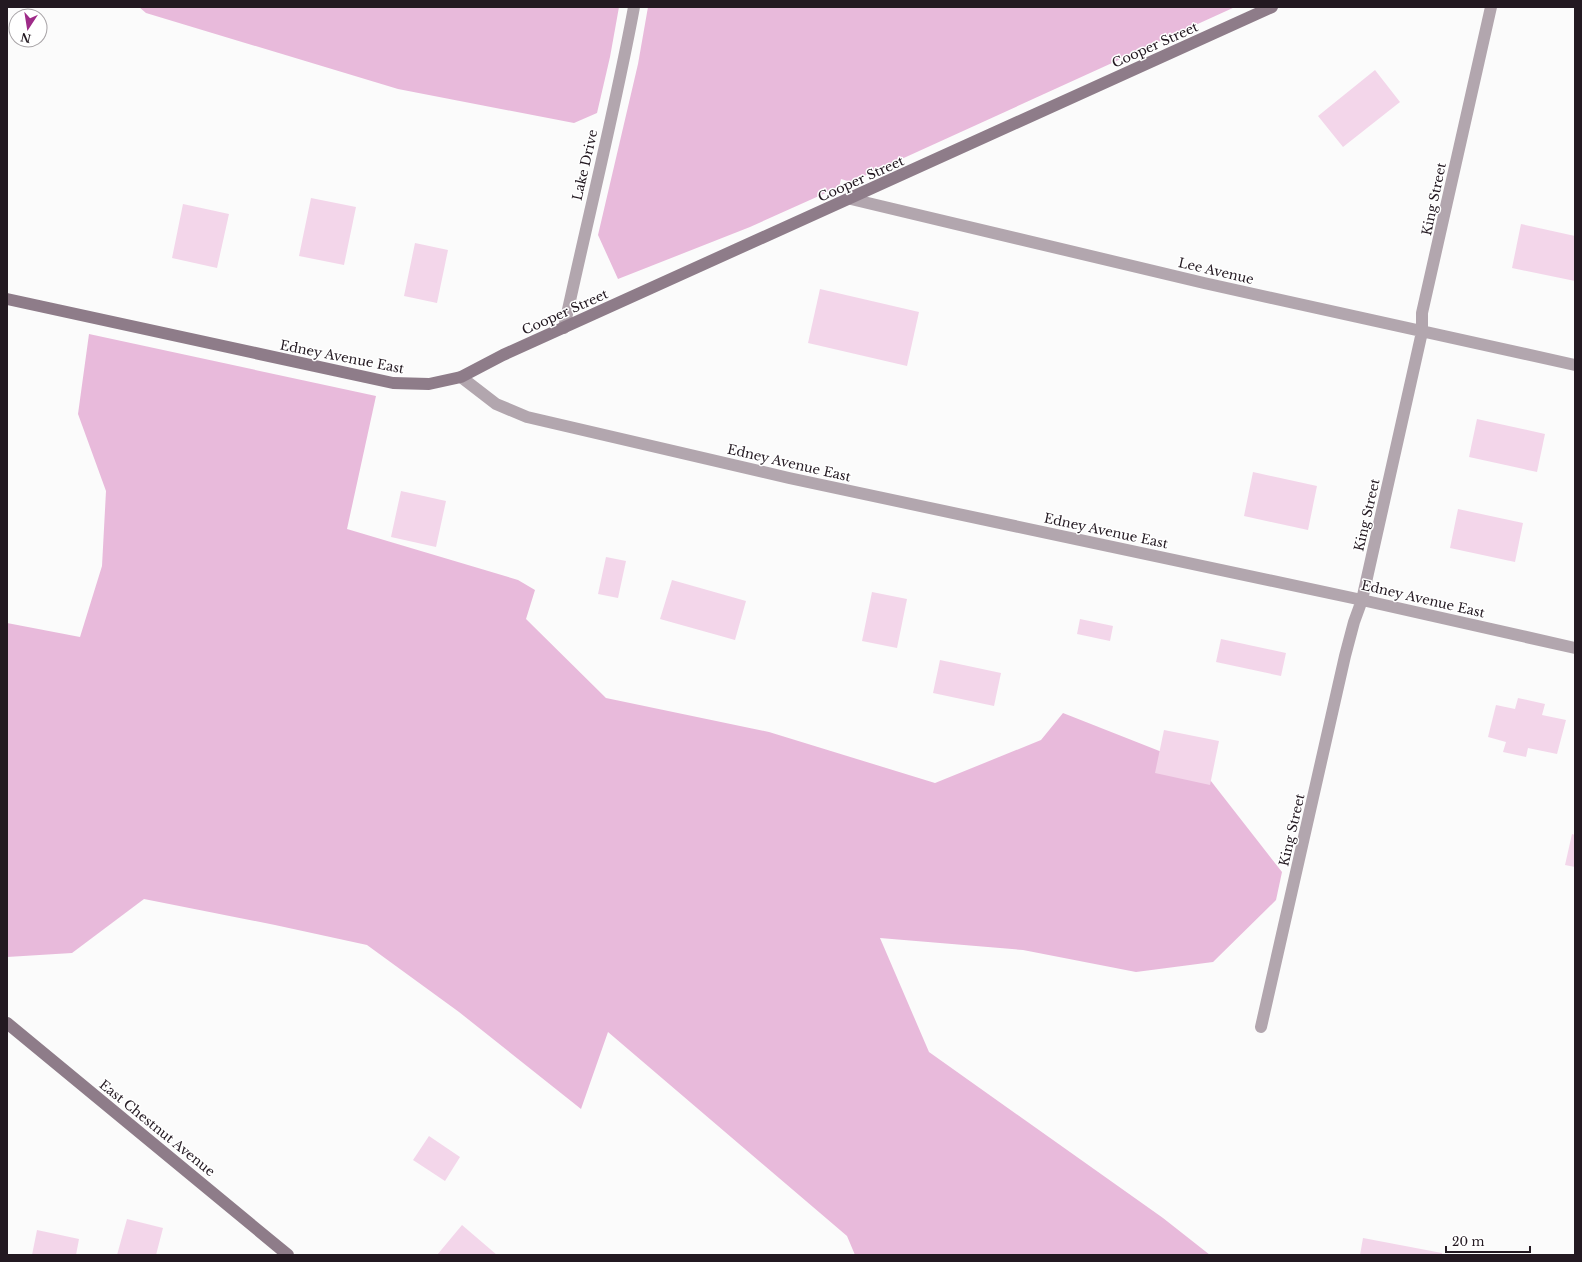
<svg xmlns="http://www.w3.org/2000/svg" width="1582" height="1262" font-family="'Libre Baskerville',serif">
  <style>
    .green { fill: #e8badb }
    .building { fill: #f3d6ea }
    .lines { fill: none; stroke-linecap: round; stroke-linejoin: round }
    .street { stroke: #b2a6ae; stroke-width: 12 }
    .secondary { stroke: #8e7c89; stroke-width: 12 }
    .labels { text-anchor: middle; dominant-baseline: central; stroke-width: 3; stroke-linejoin: round; paint-order: stroke }
    .street-label { font-size: 13px; fill: #231921; stroke: #fff }
  </style>
  <rect width="100%" height="100%" fill="#fbfbfb"/>
  <!-- green -->
  <path class="green" d="M139,7H619L610,57L597,113L574,123L398,89L146,13Z
    M648,7H1235L851,182L841,179L839,187L750,227L618,279L598,235L638,64Z
    M89,334L376,396L347,529L518,580L535,590L526,619L606,698L769,732L935,783L1041,740L1063,713L1200,767L1282,872L1276,900L1213,962L1136,972L1023,950L880,938L929,1052L1163,1218L1210,1255H855L847,1236L608,1032L581,1109L459,1012L367,945L275,925L144,899L72,953L7,957V623L80,637L102,566L106,491L78,414Z"/>
  <!-- building -->
  <path class="building" d="M1375,70L1400,102L1343,147L1318,116Z
    M311,198L356,207L344,265L299,256Z
    M183,204L229,214L217,268L172,258Z
    M1521,224L1575,236V281L1512,268Z
    M415,243L448,250L437,303L404,296Z
    M820,289L919,312L907,366L808,343Z
    M1477,419L1545,434L1537,472L1469,457Z
    M1253,472L1317,486L1308,530L1244,516Z
    M401,491L446,501L436,547L391,537Z
    M1458,509L1523,523L1515,562L1450,548Z
    M606,557L626,561L618,598L598,594Z
    M672,580L746,601L735,640L660,619Z
    M872,592L907,599L897,648L862,641Z
    M1080,619L1113,626L1110,641L1077,634Z
    M1221,639L1286,653L1281,676L1216,662Z
    M940,660L1001,673L994,706L933,693Z
    M1518,698L1545,704L1542,715L1566,720L1557,754L1528,748L1526,757L1503,752L1506,742L1488,737L1496,705L1515,709Z
    M1164,730L1219,741L1210,785L1155,773Z
    M1572,834L1575,835V867L1565,865Z
    M429,1136L460,1157L445,1181L413,1160Z
    M127,1219L163,1228L156,1255H117Z
    M462,1225L497,1255H437Z
    M37,1230L79,1239L76,1255H32Z
    M1363,1238L1442,1253V1255H1360Z"/>
  <g class="lines">
    <!-- street -->
    <path class="street" d="M851,199L1204,283L1575,365
      M564,328C587,221 614,115 634,7
      M461,377L496,404L527,417L789,478L1362,600L1575,648
      M1261,1027L1345,656L1354,622L1362,600L1422,332V313L1491,7"/>
    <!-- secondary -->
    <path class="secondary" d="M7,299L393,383L429,384L461,377L503,355L1272,7
      M7,1023L288,1255"/>
  </g>
  <g class="labels">
    <!-- street labels -->
    <g class="street-label">
      <text transform="translate(1155 45) rotate(-24)">Cooper Street</text>
      <text transform="translate(585 165) rotate(-77)">Lake Drive</text>
      <text transform="translate(861 179) rotate(-24)">Cooper Street</text>
      <text transform="translate(1434 199) rotate(-78)">King Street</text>
      <text transform="translate(1216 271) rotate(13)">Lee Avenue</text>
      <text transform="translate(565 312) rotate(-24)">Cooper Street</text>
      <text transform="translate(342 357) rotate(11)">Edney Avenue East</text>
      <text transform="translate(789 463) rotate(13)">Edney Avenue East</text>
      <text transform="translate(1367 515) rotate(-77)">King Street</text>
      <text transform="translate(1106 531) rotate(12)">Edney Avenue East</text>
      <text transform="translate(1423 599) rotate(13)">Edney Avenue East</text>
      <text transform="translate(1292 830) rotate(-77)">King Street</text>
      <text transform="translate(157 1128) rotate(39)">East Chestnut Avenue</text>
    </g>
  </g>
  <!-- border -->
  <rect width="1582" height="1262" fill="none" stroke="#231921" stroke-width="16"/>
  <!-- north arrow -->
  <g transform="translate(28 28) rotate(192)"><circle r="19" fill="#ffffff" stroke="#a7a3a6"/>
  <path d="M0-3L7 15L0 10L-7 15Z" fill="#9e2b88"/>
  <text y="-6" font-size="11" font-weight="bold" text-anchor="middle" fill="#231921">N</text>
  </g>
  <!-- scale -->
  <path d="M1446 1246v6h84v-6" fill="none" stroke="#231921" stroke-width="2"/>
  <text x="1452" y="1246" font-size="12" fill="#231921" stroke="#ffffff" stroke-width="3" paint-order="stroke">20 m</text>
</svg>
